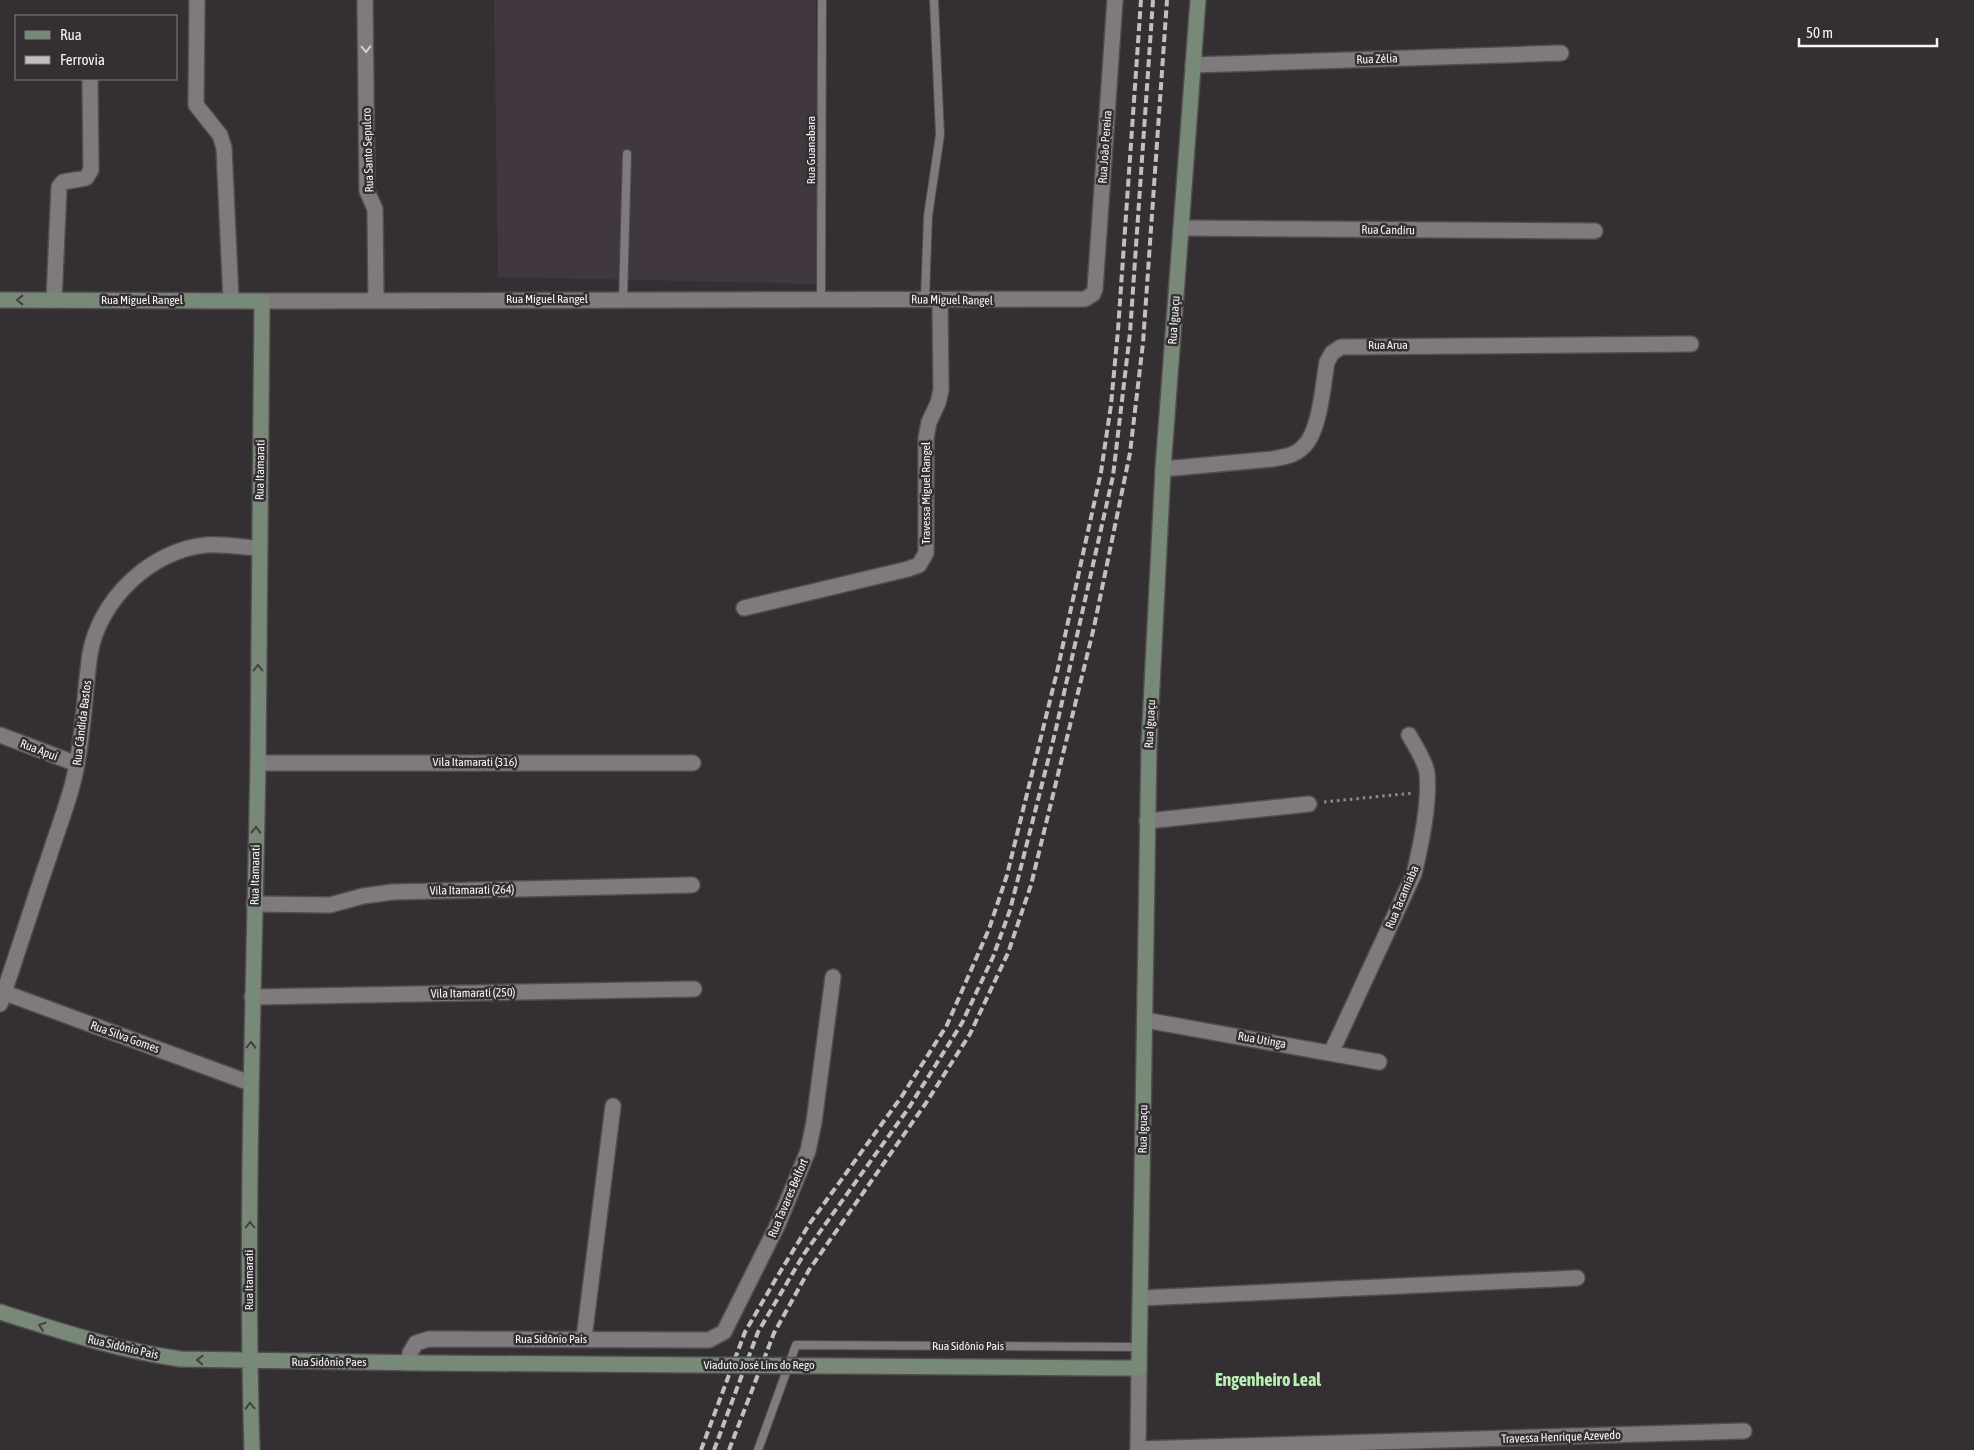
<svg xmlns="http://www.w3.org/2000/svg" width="1974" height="1450" font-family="'Asap Condensed',sans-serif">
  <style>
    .built { fill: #41373e }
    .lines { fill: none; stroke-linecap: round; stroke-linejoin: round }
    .service-casing { stroke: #514d4f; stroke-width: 10 }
    .minor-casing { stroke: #514d4f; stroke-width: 18 }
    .tertiary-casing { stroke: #514d4f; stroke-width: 18 }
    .secondary-casing { stroke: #514d4f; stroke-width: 18 }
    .path { stroke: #8e8a8c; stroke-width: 3; stroke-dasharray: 2.5 4; stroke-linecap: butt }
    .service { stroke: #7f7a7d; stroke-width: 8 }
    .minor { stroke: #7f7a7d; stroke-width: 15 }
    .tertiary { stroke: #7f7a7d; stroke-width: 15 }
    .secondary { stroke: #798977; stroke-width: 15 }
    .rail { stroke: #c3bfc1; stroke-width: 4; stroke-dasharray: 8 4; stroke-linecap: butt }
    .secondary-bridge-casing { stroke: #514d4f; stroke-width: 18; stroke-linecap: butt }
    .secondary-bridge { stroke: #798977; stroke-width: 15 }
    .oneway { stroke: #d3cfd1 }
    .oneway2 { stroke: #424140 }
    .labels { text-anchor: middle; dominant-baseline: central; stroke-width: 5; stroke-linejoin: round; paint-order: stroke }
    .street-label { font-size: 12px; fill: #f7f4f5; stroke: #342f32 }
    .district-label { font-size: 18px; font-weight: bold; fill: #b8f0b4; stroke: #342f32 }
  </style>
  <rect width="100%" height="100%" fill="#342f32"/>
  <!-- built -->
  <path class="built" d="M494,0H816L819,284L498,277Z"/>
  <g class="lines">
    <!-- service casing -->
    <g class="service-casing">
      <path id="service" d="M925,298L928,216L940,135L934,0
        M623,300L627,154
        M821,300L822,0
        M758,1450L796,1345L1139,1347"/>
    </g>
    <!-- minor casing -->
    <g class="minor-casing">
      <path id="minor" d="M197,0L196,105L220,135L224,148L231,300
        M365,0L367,191L375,209L376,299
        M1193,65L1561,53
        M1181,228L1595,231
        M54,300L59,187L63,182L86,178L91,170L90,79
        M262,301L1085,299L1093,294L1095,289L1115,0
        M1163,469L1273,459C1283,457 1294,456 1302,448C1320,434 1323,384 1327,362L1332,353L1341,347L1691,344
        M744,608L908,569L919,565L926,553V438L929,422L938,403L941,390L940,301
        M0,735L77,764
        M258,763H693
        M1147,821L1309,804
        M254,904L330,905L363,896L393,892L692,885
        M0,991L250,1083
        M252,997L694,989
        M0,1004C17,955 32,906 49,857C57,831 68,804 74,778C84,737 84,695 90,654C99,600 151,550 206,545C223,544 242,547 259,548
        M1145,1020L1379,1062
        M1331,1053L1414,874C1421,845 1430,803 1427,773C1425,760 1415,746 1409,735
        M1141,1298L1577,1278
        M584,1338L613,1106
        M409,1363L410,1353L416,1343L429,1339L709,1340L724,1332L778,1224L808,1151L814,1122L833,977
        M1138,1449L1744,1431"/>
    </g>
    <!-- tertiary casing -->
    <g class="tertiary-casing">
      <path id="tertiary" d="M1138,1450L1139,1368"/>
    </g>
    <!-- secondary casing -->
    <g class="secondary-casing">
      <path id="secondary" d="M0,300L262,301C260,455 260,609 258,763C254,992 245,1221 252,1450
        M0,1312C60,1331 117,1350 180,1359L424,1363
        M1109,1368H1139L1149,745L1163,469L1198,0"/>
    </g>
    <!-- path -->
    <path class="path" d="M1324,802L1413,793"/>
    <!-- service -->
    <use href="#service" class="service"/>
    <!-- minor -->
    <use href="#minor" class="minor"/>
    <!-- tertiary -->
    <use href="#tertiary" class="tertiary"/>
    <!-- secondary -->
    <use href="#secondary" class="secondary"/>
    <!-- rail -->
    <path class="rail" d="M701,1450L745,1332L777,1277L810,1223L902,1096L947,1025L989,929L1007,875L1057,672L1101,472L1111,405L1118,330L1141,0
      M714,1450L758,1332L804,1254L908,1109L962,1023L993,957L1010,910L1055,733L1113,476L1130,333L1153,0
      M729,1450L774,1333L809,1270L926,1103L970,1034L1008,953L1031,885L1094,627L1130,453L1143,343L1167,0"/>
    <!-- secondary-bridge casing -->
    <g class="secondary-bridge-casing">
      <path id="secondary-bridge" d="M424,1363L1109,1368"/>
    </g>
    <!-- secondary-bridge -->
    <use href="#secondary-bridge" class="secondary-bridge"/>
  </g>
  <!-- one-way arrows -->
  <defs><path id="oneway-chevron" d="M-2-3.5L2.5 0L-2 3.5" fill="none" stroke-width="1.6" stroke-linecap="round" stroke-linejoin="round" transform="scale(1.25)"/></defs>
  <use class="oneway" href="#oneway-chevron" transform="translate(366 49) rotate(89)"/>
  <g class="oneway2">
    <use href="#oneway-chevron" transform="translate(20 300) rotate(-180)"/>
    <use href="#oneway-chevron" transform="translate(258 668) rotate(-90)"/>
    <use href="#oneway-chevron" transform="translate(256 830) rotate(-89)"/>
    <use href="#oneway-chevron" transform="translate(251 1045) rotate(-89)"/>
    <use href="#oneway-chevron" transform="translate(250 1225) rotate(-90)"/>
    <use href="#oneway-chevron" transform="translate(42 1326) rotate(-162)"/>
    <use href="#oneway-chevron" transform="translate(200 1360) rotate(-178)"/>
    <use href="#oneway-chevron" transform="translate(250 1406) rotate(-92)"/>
  </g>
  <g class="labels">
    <!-- street labels -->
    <g class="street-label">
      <text transform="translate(1377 59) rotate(-2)">Rua Zélia</text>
      <text transform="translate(1105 147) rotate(-86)">Rua João Pereira</text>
      <text transform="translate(368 150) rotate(-92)">Rua Santo Sepulcro</text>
      <text transform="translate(811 150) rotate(-90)">Rua Guanabara</text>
      <text transform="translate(1388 230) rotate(1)">Rua Candiru</text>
      <text x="547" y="299">Rua Miguel Rangel</text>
      <text x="142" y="300">Rua Miguel Rangel</text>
      <text transform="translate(952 300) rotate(1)">Rua Miguel Rangel</text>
      <text transform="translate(1174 320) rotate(-86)">Rua Iguaçu</text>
      <text x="1388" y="345">Rua Arua</text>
      <text transform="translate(260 470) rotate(-89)">Rua Itamarati</text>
      <text transform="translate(926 493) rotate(-90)">Travessa Miguel Rangel</text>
      <text transform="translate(82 723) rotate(-83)">Rua Cândida Bastos</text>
      <text transform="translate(1150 724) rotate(-87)">Rua Iguaçu</text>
      <text transform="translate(39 750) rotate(21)">Rua Apuí</text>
      <text x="475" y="762">Vila Itamarati (316)</text>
      <text transform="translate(255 875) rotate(-89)">Rua Itamarati</text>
      <text transform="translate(472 890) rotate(-1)">Vila Itamarati (264)</text>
      <text transform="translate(1402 897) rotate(-67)">Rua Tacamiaba</text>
      <text transform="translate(473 993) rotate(-1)">Vila Itamarati (250)</text>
      <text transform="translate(125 1037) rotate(20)">Rua Silva Gomes</text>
      <text transform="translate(1262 1040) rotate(10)">Rua Utinga</text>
      <text transform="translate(1143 1129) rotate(-89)">Rua Iguaçu</text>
      <text transform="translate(788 1198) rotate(-67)">Rua Tavares Belfort</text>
      <text transform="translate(249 1280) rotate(-90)">Rua Itamarati</text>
      <text x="551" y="1339">Rua Sidônio Pais</text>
      <text x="968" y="1346">Rua Sidônio Pais</text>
      <text transform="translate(123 1347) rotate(13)">Rua Sidônio Pais</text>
      <text x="329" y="1362">Rua Sidônio Paes</text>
      <text x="759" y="1365">Viaduto José Lins do Rego</text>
      <text transform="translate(1561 1437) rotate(-2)">Travessa Henrique Azevedo</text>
    </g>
    <!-- district labels -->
    <g class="district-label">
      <text x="1268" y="1379">Engenheiro Leal</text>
    </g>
  </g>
  <!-- legend -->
  <rect x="15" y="15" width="162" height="65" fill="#342f32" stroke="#827e80"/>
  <rect x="25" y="31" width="25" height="8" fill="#798977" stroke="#827e80"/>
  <text x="60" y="40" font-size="15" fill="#f7f4f5">Rua</text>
  <rect x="25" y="56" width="25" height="8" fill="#c3bfc1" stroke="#827e80"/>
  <text x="60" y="65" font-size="15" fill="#f7f4f5">Ferrovia</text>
  <!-- scale -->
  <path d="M1799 38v8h138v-8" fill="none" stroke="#f7f4f5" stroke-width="2.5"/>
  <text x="1806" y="38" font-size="15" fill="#f7f4f5" stroke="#342f32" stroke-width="4" paint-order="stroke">50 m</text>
</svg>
